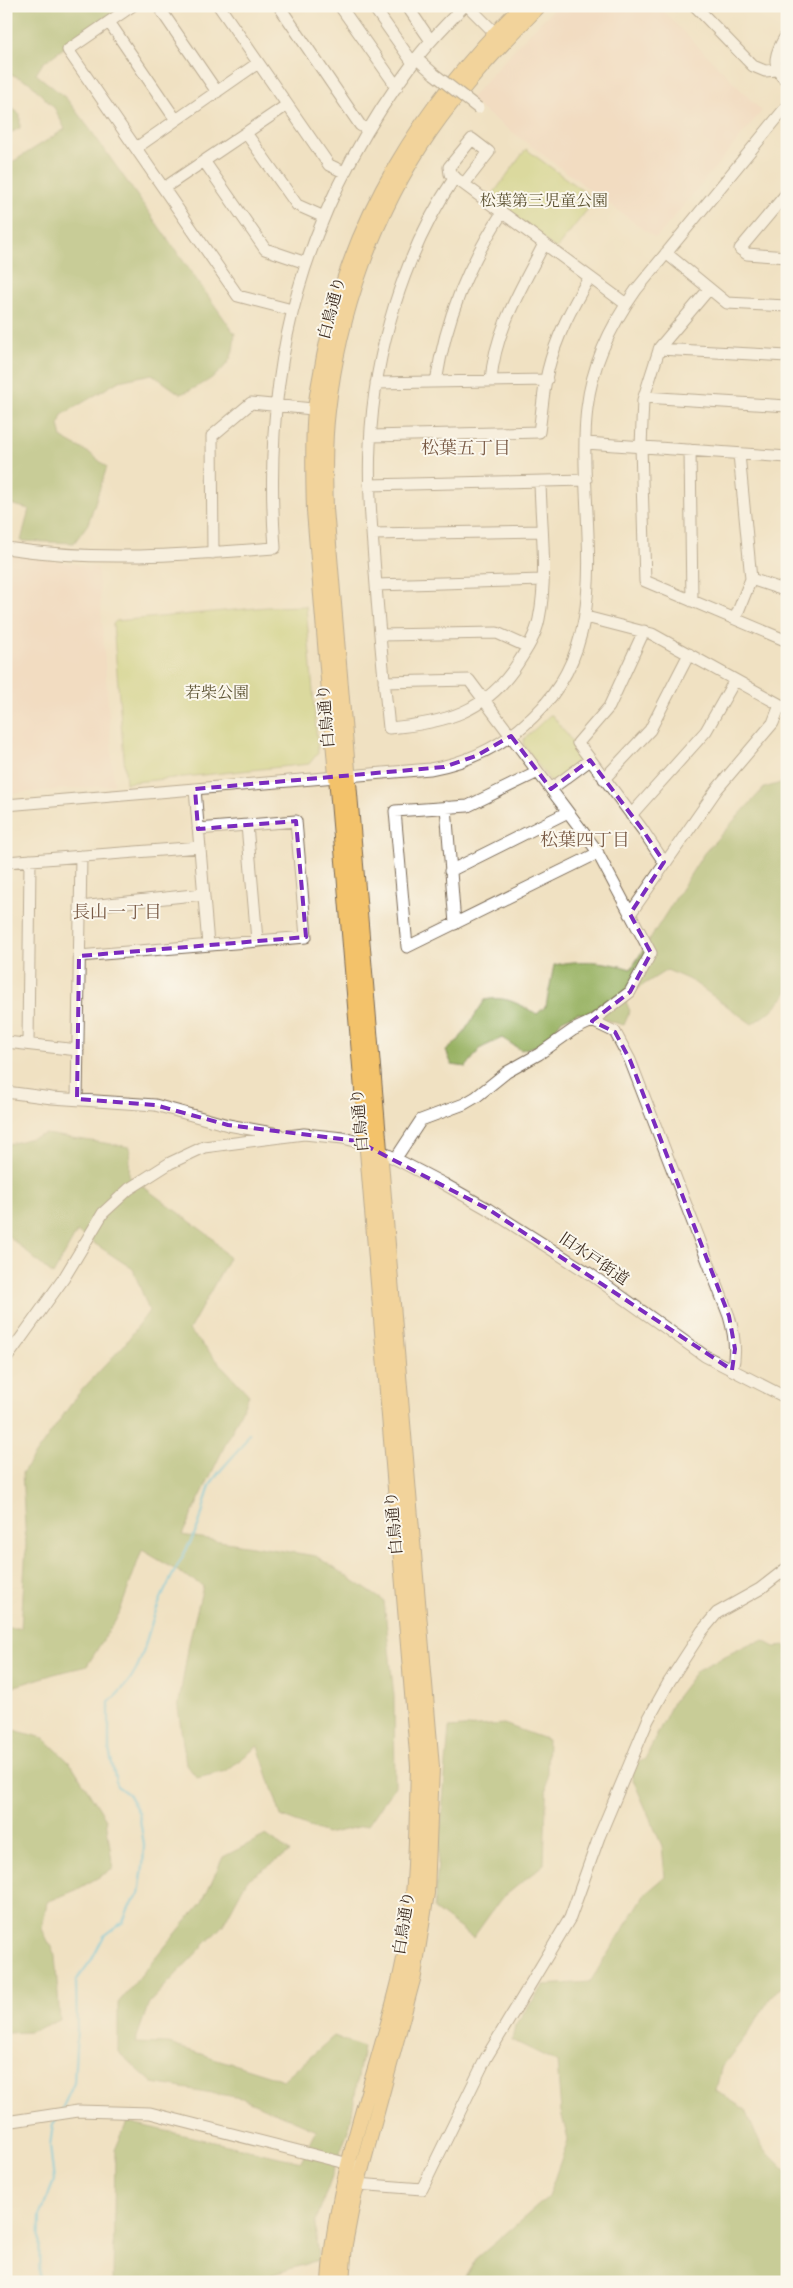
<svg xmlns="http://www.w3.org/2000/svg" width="793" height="2288" font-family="'IM FELL Double Pica','Noto Serif JP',serif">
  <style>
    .built { fill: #f3d4bf }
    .green { fill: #c0cf71; stroke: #7e7c48 }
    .forest { fill: #98b263; stroke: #6a6e40 }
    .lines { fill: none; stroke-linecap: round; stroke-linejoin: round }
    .stream { stroke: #64c4e2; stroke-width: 2.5 }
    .minor-casing { stroke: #7a6a57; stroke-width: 13 }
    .major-casing { stroke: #7a6a57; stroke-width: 16 }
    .minor { stroke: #fff; stroke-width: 11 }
    .major { stroke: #f3c26a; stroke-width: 14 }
    .minor-bridge-casing { stroke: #7a6a57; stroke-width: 13; stroke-linecap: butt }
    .minor-bridge { stroke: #fff; stroke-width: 11 }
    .marked { fill: none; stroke: #7b2cbf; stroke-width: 4; stroke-dasharray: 10 6; stroke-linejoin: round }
    .labels { text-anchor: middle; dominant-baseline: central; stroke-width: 4; stroke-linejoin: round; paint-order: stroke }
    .park-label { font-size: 16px; fill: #5c5333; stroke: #fbf7ec }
    .street-label { font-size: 16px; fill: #3b2a1e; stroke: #fbf7ec }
    .neighbourhood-label { font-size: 18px; fill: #785944; stroke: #fbf7ec }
  </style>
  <rect width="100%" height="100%" fill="#fbf7ec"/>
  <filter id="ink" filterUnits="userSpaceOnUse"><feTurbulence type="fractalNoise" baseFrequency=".02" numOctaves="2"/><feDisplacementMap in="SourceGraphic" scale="10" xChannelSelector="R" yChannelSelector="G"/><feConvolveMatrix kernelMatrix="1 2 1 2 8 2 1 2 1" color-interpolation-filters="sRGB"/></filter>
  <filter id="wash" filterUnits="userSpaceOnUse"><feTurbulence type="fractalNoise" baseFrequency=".0096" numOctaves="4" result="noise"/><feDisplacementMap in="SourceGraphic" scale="20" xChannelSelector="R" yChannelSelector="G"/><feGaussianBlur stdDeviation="1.12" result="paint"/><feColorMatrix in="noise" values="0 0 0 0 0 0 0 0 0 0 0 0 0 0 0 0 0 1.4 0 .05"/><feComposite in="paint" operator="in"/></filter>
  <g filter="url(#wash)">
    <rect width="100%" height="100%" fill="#f0e1c2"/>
    <!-- built -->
    <path class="built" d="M557,6H658L762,111L659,235L655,238L469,100L517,46Z
      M6,552L98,568L114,785L6,794Z"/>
    <!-- green -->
    <path class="green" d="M526,149L595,200L556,249L490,198Z
      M306,606L318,753L309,764L126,783L113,624L116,621L267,607Z
      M550,715H552L584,757L583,762L555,782L550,781L523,744L524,739Z"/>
    <!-- forest -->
    <path class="forest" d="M6,6H122L43,63L36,74L66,98L92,132L235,334C234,341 234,348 232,354C226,373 198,388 180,394L152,374L119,381L62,415L59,424L62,438L91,454L107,467L88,524L74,543L21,541L29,509L6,503V166L65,129L55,109L29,82L6,72Z
      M6,104L20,114V128L6,135Z
      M787,781V994L771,1011L752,1024L692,981L667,970L624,997L630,1011L624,1025L578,1013L562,1020L545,1043L521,1050L502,1038L481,1048L466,1067L452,1065L446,1051L458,1041L485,1000C506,995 518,1004 537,1014L546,1006L554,965C580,959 606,961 631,969L704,853L764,788Z
      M46,1134L130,1147L129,1176L211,1237L229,1258L189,1330L249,1395L182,1535L316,1556L384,1601L394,1696L395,1786L368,1825L326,1834L281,1816L258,1746L226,1771L197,1778L186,1764L178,1708L189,1643L203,1586L142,1550L119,1614L87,1666L54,1674L6,1689V1628H21L26,1545L22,1473L79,1393L124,1345L149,1311L133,1269L77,1232L53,1275L6,1234V1145Z
      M764,1641L775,1647L787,1646V1743L780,1750L787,1756V1877L776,1890L787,1901V1983L773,1994L748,2033L721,2068L716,2091L746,2110L761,2146L787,2172V2282H462L476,2259L548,2197L568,2140L561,2112L557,2062L512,2040L515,2025L544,1985L590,1982L645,1894L665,1877L662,1846L628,1768L645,1759L674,1700L697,1670L749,1644Z
      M504,1724L548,1740L544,1864L500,1900L473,1938L434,1909L449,1728Z
      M6,1728L44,1738L72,1765L106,1819L113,1869L76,1890L47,1902L42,1929L55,1955L60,2020L30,2032L6,2033Z
      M266,1835L290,1852L247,1880L223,1925L149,2003L135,2043L169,2044L284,2080L334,2036L363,2047L350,2125L315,2224L318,2260L271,2275L270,2282H113L115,2150L127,2122L301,2162L317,2130L242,2098L153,2083L118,2052V2003L202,1902L223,1857Z"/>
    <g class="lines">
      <!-- stream -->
      <path class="stream" d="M62,2109L74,2083L77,2031L76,1981L92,1959L104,1936L123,1922L129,1907L139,1894L143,1867L144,1845L139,1813L128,1794L117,1786L109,1750V1702C148,1668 140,1648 158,1606C168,1580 184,1556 196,1531C203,1517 204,1499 211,1484C221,1465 241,1453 249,1433
        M39,2282L40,2216L54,2181L50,2146L53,2124L57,2118"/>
    </g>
  </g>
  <g filter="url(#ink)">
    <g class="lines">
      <!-- minor casing -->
      <g class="minor-casing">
        <path id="minor" d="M132,6L68,50L238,296L292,310
          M158,6L217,92
          M219,6L329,165L344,172
          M279,6L360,125L368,130
          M340,6L397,87
          M373,6L413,63
          M407,6L431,41
          M468,6L501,39
          M695,6L753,66L765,71L777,70
          M109,22L176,120
          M787,34C776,51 769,67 787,81
          M416,58L434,74
          M246,133L297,205L324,217
          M136,148L258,63
          M204,161L265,249L306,263
          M455,177C403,254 374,353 370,445C368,483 371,521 374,559C378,615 383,672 389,728C444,723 486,713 518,663C527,649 536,635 539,619C548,575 541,526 540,482
          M464,184L489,152L472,139L449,167L450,174L626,304
          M164,188L287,105
          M787,193L740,249L747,254L787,257
          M666,253L727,303L787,306
          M709,289L660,347L643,400L641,446L645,581L787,641
          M659,349L787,356
          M491,381C494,332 522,287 544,244
          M436,382C446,318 467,267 502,213
          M376,383L547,380
          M644,397L787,406
          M371,436L539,432C542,412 543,390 548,370C556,337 572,307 589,278
          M586,443L787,457
          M690,450L692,601
          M369,485L586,480
          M372,534L541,531
          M6,548C96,562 185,555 275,548C261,363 304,208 416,59C430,40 448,23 464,6
          M213,553L212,436L251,403L323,410
          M751,579L787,591
          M376,585L542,580
          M586,617L652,634L786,708
          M735,619L751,579L739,454
          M644,631L609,707L578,743L642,829L664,862
          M380,635L497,633L528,647
          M384,682L469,680L595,848L651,953L630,992L592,1021
          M538,772L468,806L395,811L407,947L598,853
          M604,779L650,730L689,654
          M195,789L208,945
          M551,789L590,760
          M6,805L430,769C470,762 504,745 533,717C621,633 575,514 587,408C592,364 611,325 636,290L787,106
          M446,807L455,924
          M631,815L706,731L735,680
          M247,825L257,940
          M6,862L200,847
          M450,871L568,812
          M80,907L203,894
          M630,914L717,789L773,723L780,705
          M79,956L306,937L296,821L198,829
          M6,1042L78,1050
          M28,1044L30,860
          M6,1092L52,1098L155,1105L228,1125L278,1134
          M77,1099L81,856
          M396,1158L421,1120L464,1104L476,1097L507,1072L539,1054L573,1030L592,1021L615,1032L630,1060L729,1316C734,1333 737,1353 732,1370
          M6,1359L64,1278L103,1213L129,1189L170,1163L204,1147L304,1134L343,1138L367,1144L444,1184L488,1209L590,1274L705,1356L787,1398
          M6,2122L78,2111L150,2113L357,2166
          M357,2184L422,2189L486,2058L570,1918L599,1837L628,1768L648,1720L669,1682L702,1631L717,1613L760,1589L787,1568"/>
      </g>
      <!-- major casing -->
      <g class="major-casing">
        <path id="major" d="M329,2282C335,2176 377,2076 401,1973C417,1905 416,1836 418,1766L314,511C313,477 312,443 315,409C317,391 321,374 324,356C351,217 422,105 522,6
          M342,2282L345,2244L354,2197L414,1976L427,1893L432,1767L326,509C325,477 324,444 328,411C339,313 374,214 430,132C462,86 500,46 539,6"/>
      </g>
      <!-- minor -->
      <use href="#minor" class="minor"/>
      <!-- major -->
      <use href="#major" class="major"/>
      <!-- minor-bridge casing -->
      <g class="minor-bridge-casing">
        <path id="minor-bridge" d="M434,74L478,108"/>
      </g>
      <!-- minor-bridge -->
      <use href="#minor-bridge" class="minor-bridge"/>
    </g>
  </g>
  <!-- marked area -->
  <path d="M0 0H793V2288H0ZM511,736L551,789L590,760L642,829L664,862L630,914L651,953L630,992L592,1021L615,1032L630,1060L729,1316L735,1349L732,1370L488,1209L357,1141L228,1125L155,1105L77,1099L79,956L306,937L296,821L198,829L195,789L444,767L476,756Z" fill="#f0e1c2" fill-opacity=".55" fill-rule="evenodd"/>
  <path class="marked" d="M511,736L551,789L590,760L642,829L664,862L630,914L651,953L630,992L592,1021L615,1032L630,1060L729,1316L735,1349L732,1370L488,1209L357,1141L228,1125L155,1105L77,1099L79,956L306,937L296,821L198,829L195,789L444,767L476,756Z"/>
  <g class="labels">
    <!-- park labels -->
    <g class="park-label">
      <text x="544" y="201">松葉第三児童公園</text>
      <text x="217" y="693">若柴公園</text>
    </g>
    <!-- street labels -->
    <g class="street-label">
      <text transform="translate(332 308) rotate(-75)">白鳥通り</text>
      <text transform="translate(326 716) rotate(-95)">白鳥通り</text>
      <text transform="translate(360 1120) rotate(-95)">白鳥通り</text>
      <text transform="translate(594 1259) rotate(34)">旧水戸街道</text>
      <text transform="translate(394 1523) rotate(-95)">白鳥通り</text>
      <text transform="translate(404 1923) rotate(-81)">白鳥通り</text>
    </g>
    <!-- neighbourhood labels -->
    <g class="neighbourhood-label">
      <text x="466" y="448">松葉五丁目</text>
      <text x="585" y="840">松葉四丁目</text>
      <text x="117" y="912">長山一丁目</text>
    </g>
  </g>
  <!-- margin -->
  <rect width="793" height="2288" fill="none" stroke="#fbf7ec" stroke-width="25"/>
</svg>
